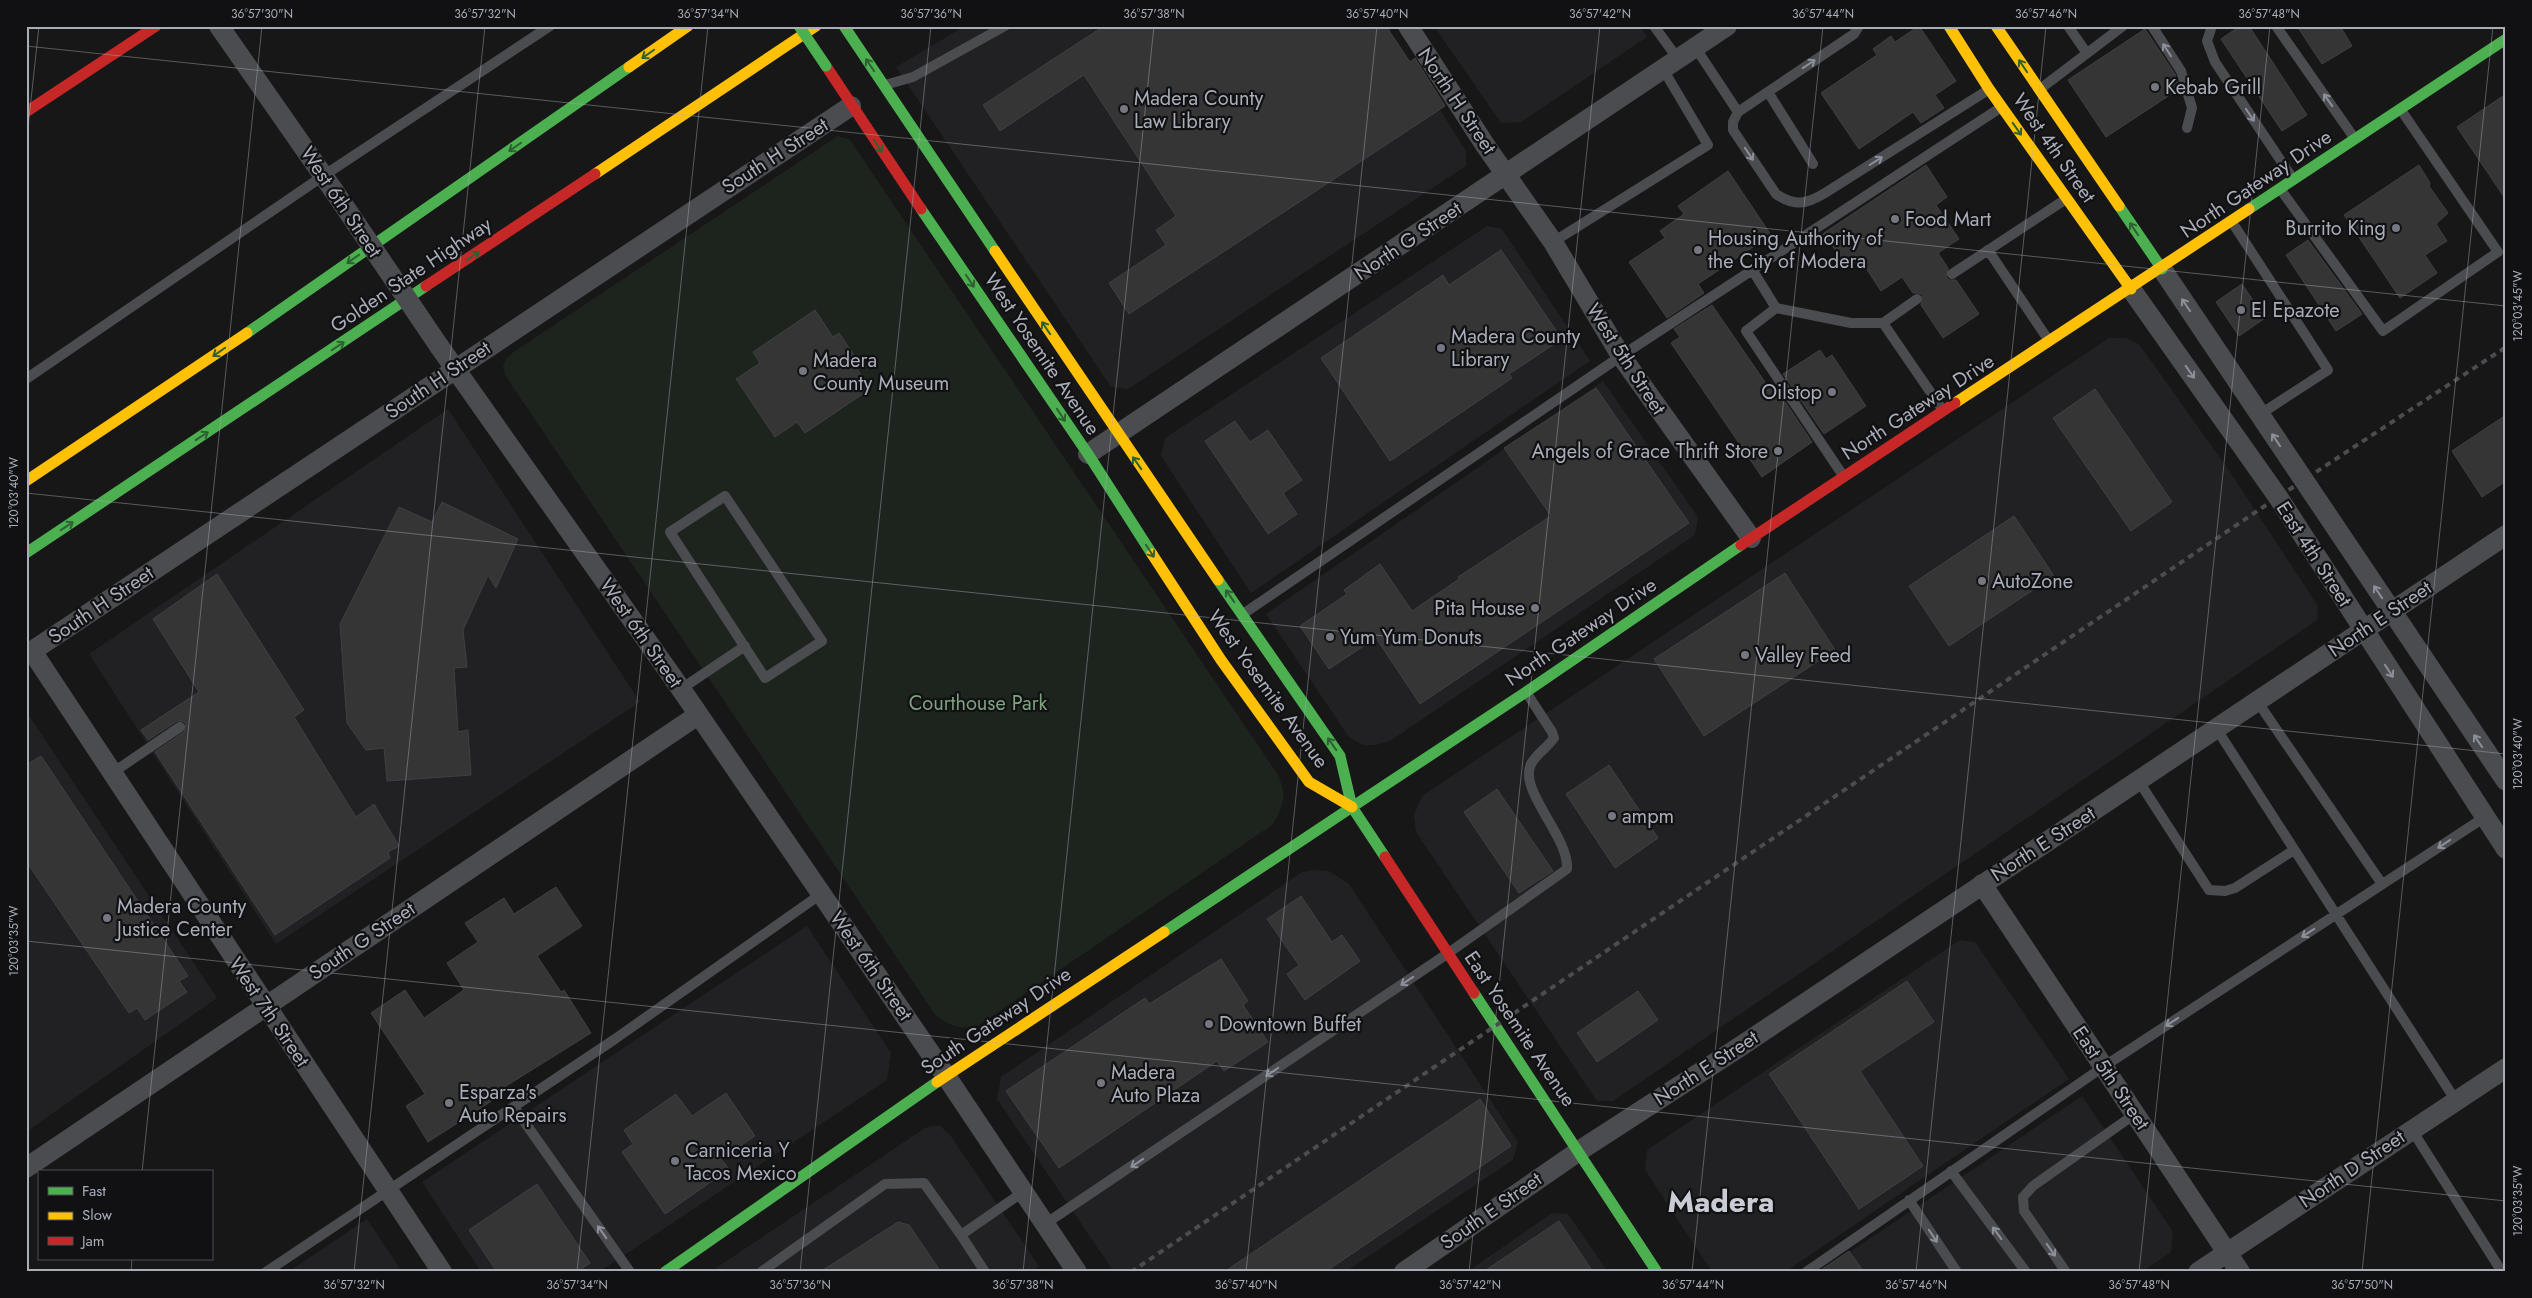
<svg xmlns="http://www.w3.org/2000/svg" width="2532" height="1298" font-family="Jost,sans-serif">
  <style>
    .built { fill: #212123 }
    .green { fill: #1d241e }
    .building { fill: #353536; stroke: #3f4043 }
    .lines { fill: none; stroke-linecap: round; stroke-linejoin: round }
    .lane { stroke: #4b4c50; stroke-width: 10 }
    .street { stroke: #4b4c50; stroke-width: 20 }
    .fast { stroke: #4caf50; stroke-width: 11 }
    .slow { stroke: #ffc107; stroke-width: 11 }
    .jam { stroke: #c62828; stroke-width: 11 }
    .rail { stroke: #4b4c4f; stroke-width: 4; stroke-dasharray: 6 5; stroke-linecap: butt }
    .street-bridge { stroke: #4b4c50; stroke-width: 20 }
    .fast-bridge { stroke: #4caf50; stroke-width: 11 }
    .oneway { stroke: #8c9099 }
    .oneway2 { stroke: #2e6032 }
    .ticks { fill: none; stroke: #a8adb8; stroke-width: 1; stroke-opacity: 0.45 }
    .poi-dot { fill: #757880; stroke: #111113; stroke-width: 2 }
    .labels { text-anchor: middle; dominant-baseline: central; stroke-width: 4.5; stroke-linejoin: round; paint-order: stroke }
    .poi-label { font-size: 20px; fill: #a8adb8; stroke: #111113; text-anchor: start }
    .street-label { font-size: 20px; fill: #a8adb8; stroke: #111113 }
    .park-label { font-size: 20px; fill: #7fa381; stroke: #111113 }
    .town-label { font-size: 30px; font-weight: bold; fill: #c9ccd4; stroke: #111113 }
    .neatline { fill: none; stroke: #a8adb8; stroke-width: 2 }
    .ticks-label { font-size: 12px; text-anchor: middle; fill: #a8adb8 }
  </style>
  <rect width="100%" height="100%" fill="#171717"/>
  <!-- built -->
  <path class="built" d="M965,26H1387L1466,151V166L1128,389L1111,387L896,67Z
    M1434,26H1640L1647,37L1521,122L1501,123Z
    M1487,226L1502,229L1590,361L1251,593L1161,456L1165,438Z
    M2109,338H2126L2139,344L2228,469L2318,606L2317,620L1613,1101H1597L1416,832L1414,815L1422,796Z
    M1603,381L1698,517L1695,535L1390,741L1376,745H1363L1349,737L1266,614Z
    M448,409L640,702L276,944L89,654Z
    M26,711L217,998L29,1130L26,1126Z
    M1315,870L1329,871L1349,884L1518,1142L1513,1160L1345,1272H1114L997,1099L1001,1077L1302,872Z
    M807,926L891,1053L887,1080L599,1272H481L422,1182Z
    M1960,940L1975,942L2069,1079L1785,1272H1712L1645,1170L1647,1150Z
    M2082,1096L2173,1232L2171,1252L2142,1272H1820Z
    M932,1126H940L950,1135L1039,1266L1030,1272H710L925,1128Z
    M1552,1213L1568,1214L1608,1272H1467Z
    M367,1219L402,1272H288Z"/>
  <!-- green -->
  <path class="green" d="M838,136L850,140L1278,775C1287,794 1284,808 1272,825L979,1025C961,1031 948,1026 934,1013L505,375L503,366L507,358L515,351Z"/>
  <!-- building -->
  <path class="building" d="M1104,26H1386L1410,62L1415,58L1445,106L1129,314L1109,283L1166,245L1156,230L1176,216L1084,75L1000,131L983,105Z
    M1919,26L1956,81L1935,95L1944,108L1921,123L1913,112L1859,149L1821,93L1877,55L1873,49L1891,36L1895,42Z
    M2240,26H2249L2307,115L2282,131L2221,39Z
    M2297,26H2340L2352,46L2322,64Z
    M2145,29L2175,74L2179,89L2106,137L2068,80Z
    M2506,94V200L2457,127Z
    M1926,165L1947,197L1936,205L1959,239L1938,253L1948,268L1946,277L1949,280H1956L1979,314L1943,338L1921,305L1923,295L1919,293H1913L1902,277L1881,291L1860,259L1847,268L1824,233Z
    M2419,165L2430,183L2429,186L2448,213L2436,224L2447,241L2425,255L2437,273L2400,298L2344,215Z
    M1728,171L1771,235L1698,284L1704,293L1667,318L1629,262L1665,238L1660,231L1684,214L1678,206Z
    M2308,240L2362,314L2336,331L2286,255Z
    M1501,250L1562,339L1509,374L1512,378L1390,461L1321,358L1443,275L1449,285Z
    M2242,284L2265,318L2239,336L2216,302Z
    M1712,305L1767,385L1772,382L1812,442L1762,477L1671,343L1680,337L1674,329Z
    M815,310L833,337L839,333L856,358L852,361L870,389L805,433L797,422L775,437L736,379L760,363L753,352Z
    M1820,350L1826,359L1832,355L1866,406L1824,434L1783,374Z
    M1596,388L1689,523L1420,704L1376,638L1329,669L1300,626L1347,594L1344,590L1380,564L1412,611L1459,579L1458,577L1551,516L1504,448Z
    M2095,389L2172,502L2131,531L2053,418Z
    M2506,415V481L2482,497L2452,451Z
    M1235,421L1250,442L1268,430L1302,480L1283,493L1297,514L1268,534L1205,441Z
    M442,502L518,539L496,588L488,575L463,630L467,667L454,668L458,732L468,730L471,775L387,781L384,748L366,750L347,723L340,624L399,507L432,522Z
    M2014,516L2054,576L1949,646L1909,586Z
    M1785,573L1835,650L1704,736L1654,659Z
    M217,574L304,710L294,717L356,817L374,804L399,846L388,852L390,858L275,935L155,752L184,732L186,724L183,721H177L148,740L141,730L199,692L153,619Z
    M41,756L188,976L179,981L187,992L145,1020L137,1008L129,1013L26,861V765Z
    M1609,765L1658,838L1615,868L1566,794Z
    M1497,789L1553,871L1519,893L1464,812Z
    M556,887L582,926L537,956L561,992L564,990L591,1033L490,1096L493,1100L428,1142L406,1106L425,1094L371,1013L405,990L424,1018L464,990L447,963L478,942L465,923L504,898L514,914Z
    M1301,896L1332,942L1342,935L1360,961L1305,1000L1287,974L1299,965L1267,919Z
    M1221,959L1248,1001L1243,1005L1268,1042L1224,1071L1217,1061L1059,1168L1006,1091L1145,998L1149,1004Z
    M1907,981L1934,1022L1860,1071L1923,1166L1859,1209L1769,1074Z
    M1638,991L1658,1020L1597,1062L1577,1033Z
    M726,1093L755,1136L721,1159L729,1169L665,1214L622,1152L633,1144L624,1130L676,1094L692,1116Z
    M1480,1099L1511,1146L1325,1272H1224Z
    M537,1184L590,1263L577,1272H497L469,1230Z
    M1559,1221L1593,1272H1483Z
    M898,1222L909,1225L941,1272H820Z
    M1849,1251L1864,1272H1818Z"/>
  <g class="lines">
    <!-- lane -->
    <path class="lane" d="M1654,26L1678,59
      M2068,26L2086,52
      M2152,26L2181,71L2192,108L2187,128
      M2212,26L2207,41L2215,62L2293,179
      M2276,26L2355,139
      M1695,47L1738,112L1854,34L1859,26
      M885,85L913,77L1005,26
      M2040,89L2123,26
      M1768,92L1813,164
      M1738,112L1733,122V130L1776,194C1795,207 1807,204 1825,193L1988,90
      M2281,190L2383,331L2498,252L2401,110
      M2232,222L2328,370L2259,415
      M1553,242L1708,145L1663,69
      M1988,250L2049,341
      M1753,271L1776,308L1746,331L1844,477
      M1952,274L2066,199
      M1917,299L1883,323L1942,409
      M1776,308L1851,323H1883
      M26,379L323,176L550,26
      M725,496L822,641L765,678L670,532Z
      M1243,614L1621,356L2000,108
      M681,689L745,646
      M2257,701L2382,884
      M2216,728L2456,1101
      M112,773L180,727
      M2138,780L2209,890L2225,891L2235,888L2294,850
      M514,1107L630,1272
      M2412,1130L2502,1272
      M1951,1171L2026,1272
      M1909,1200L1957,1272
      M1045,1224L1447,954L1567,869C1569,836 1518,791 1531,764C1537,753 1547,748 1554,738L1552,732L1526,692
      M961,1235L985,1272
      M266,1272L615,1039L821,894
      M761,1272L885,1184L924,1183L961,1235L1023,1192
      M1806,1272L2103,1067L2485,817
      M2066,1272L2024,1211L2023,1197L2033,1186L2135,1114"/>
    <!-- street -->
    <path class="street" d="M219,26L334,191
      M1408,26L1485,145L1553,242L1621,356L1751,538
      M2162,269L2506,781
      M2131,289L2278,497L2506,849
      M439,346L681,689L946,1076L1077,1272
      M1088,454L1727,26
      M32,651L442,1272
      M26,655L851,106
      M1982,884L2240,1272
      M26,1168L698,715
      M1404,1272L1579,1151L1738,1048L2506,535
      M2198,1272L2506,1068"/>
    <!-- fast -->
    <path class="fast" d="M844,26L995,251
      M2119,206L2162,269
      M921,209L1088,454L1152,554
      M2249,209L2506,39
      M247,333L629,67
      M26,553L426,286
      M1218,580L1340,756L1352,807
      M1352,807L1526,692L1741,545
      M1164,932L1352,807L1385,857
      M1474,993L1657,1272
      M665,1272L937,1082"/>
    <!-- slow -->
    <path class="slow" d="M1949,26L1989,89L2131,289
      M1996,26L2119,206
      M629,67L688,26
      M595,174L816,26
      M995,251L1218,580
      M1955,403L2249,209
      M26,481L247,333
      M1152,554L1221,660L1309,782L1352,807
      M937,1082L1164,932"/>
    <!-- jam -->
    <path class="jam" d="M826,66L921,209
      M26,112L156,26
      M426,286L595,174
      M1741,545L1955,403
      M1385,857L1474,993"/>
    <!-- rail -->
    <path class="rail" d="M1131,1272L2278,497L2506,347"/>
    <!-- street-bridge -->
    <path class="street-bridge" d="M334,191L439,346"/>
    <!-- fast-bridge -->
    <path class="fast-bridge" d="M799,26L826,66"/>
  </g>
  <!-- one-way arrows -->
  <defs><path id="oneway-shaft" d="M-6 0H5M1.5-3L5.5 0L1.5 3" fill="none" stroke-width="1.6" stroke-linecap="round" stroke-linejoin="round" transform="scale(1.25)"/></defs>
  <g class="oneway">
    <use href="#oneway-shaft" transform="translate(2167 50) rotate(-123)"/>
    <use href="#oneway-shaft" transform="translate(1809 64) rotate(-34)"/>
    <use href="#oneway-shaft" transform="translate(2328 100) rotate(-125)"/>
    <use href="#oneway-shaft" transform="translate(2250 115) rotate(56)"/>
    <use href="#oneway-shaft" transform="translate(1749 154) rotate(56)"/>
    <use href="#oneway-shaft" transform="translate(1876 161) rotate(-32)"/>
    <use href="#oneway-shaft" transform="translate(2186 305) rotate(-124)"/>
    <use href="#oneway-shaft" transform="translate(2190 372) rotate(55)"/>
    <use href="#oneway-shaft" transform="translate(2276 440) rotate(-124)"/>
    <use href="#oneway-shaft" transform="translate(2378 592) rotate(-124)"/>
    <use href="#oneway-shaft" transform="translate(2389 671) rotate(57)"/>
    <use href="#oneway-shaft" transform="translate(2478 741) rotate(-124)"/>
    <use href="#oneway-shaft" transform="translate(2444 844) rotate(147)"/>
    <use href="#oneway-shaft" transform="translate(2308 933) rotate(147)"/>
    <use href="#oneway-shaft" transform="translate(1407 981) rotate(146)"/>
    <use href="#oneway-shaft" transform="translate(2172 1022) rotate(147)"/>
    <use href="#oneway-shaft" transform="translate(1272 1072) rotate(146)"/>
    <use href="#oneway-shaft" transform="translate(1137 1163) rotate(146)"/>
    <use href="#oneway-shaft" transform="translate(602 1232) rotate(-125)"/>
    <use href="#oneway-shaft" transform="translate(1997 1233) rotate(-126)"/>
    <use href="#oneway-shaft" transform="translate(1933 1236) rotate(56)"/>
    <use href="#oneway-shaft" transform="translate(2051 1250) rotate(55)"/>
  </g>
  <g class="oneway2">
    <use href="#oneway-shaft" transform="translate(648 54) rotate(145)"/>
    <use href="#oneway-shaft" transform="translate(870 65) rotate(-124)"/>
    <use href="#oneway-shaft" transform="translate(2023 66) rotate(-124)"/>
    <use href="#oneway-shaft" transform="translate(2017 129) rotate(55)"/>
    <use href="#oneway-shaft" transform="translate(878 146) rotate(56)"/>
    <use href="#oneway-shaft" transform="translate(515 147) rotate(145)"/>
    <use href="#oneway-shaft" transform="translate(2134 229) rotate(-124)"/>
    <use href="#oneway-shaft" transform="translate(473 256) rotate(-34)"/>
    <use href="#oneway-shaft" transform="translate(353 259) rotate(145)"/>
    <use href="#oneway-shaft" transform="translate(970 281) rotate(56)"/>
    <use href="#oneway-shaft" transform="translate(1046 328) rotate(-124)"/>
    <use href="#oneway-shaft" transform="translate(338 346) rotate(-34)"/>
    <use href="#oneway-shaft" transform="translate(219 352) rotate(145)"/>
    <use href="#oneway-shaft" transform="translate(1061 415) rotate(56)"/>
    <use href="#oneway-shaft" transform="translate(202 436) rotate(-33)"/>
    <use href="#oneway-shaft" transform="translate(1137 463) rotate(-125)"/>
    <use href="#oneway-shaft" transform="translate(67 526) rotate(-33)"/>
    <use href="#oneway-shaft" transform="translate(1150 551) rotate(57)"/>
    <use href="#oneway-shaft" transform="translate(1230 596) rotate(-125)"/>
    <use href="#oneway-shaft" transform="translate(1332 744) rotate(-125)"/>
  </g>
  <!-- ticks -->
  <path class="ticks" d="M26,46L2506,306M26,146L39,26M26,493L2506,754M26,941L2506,1201M142,1172L262,26M131,1272L132,1259M354,1272L485,26M577,1272L708,26M800,1272L931,26M1023,1272L1154,26M1246,1272L1377,26M1469,1272L1600,26M1692,1272L1823,26M1916,1272L2046,26M2139,1272L2270,26M2362,1272L2493,26"/>
  <!-- markers -->
  <g class="poi-dot">
    <circle cx="2155" cy="87" r="5"/>
    <circle cx="1124" cy="109" r="5"/>
    <circle cx="1895" cy="219" r="5"/>
    <circle cx="2396" cy="228" r="5"/>
    <circle cx="1698" cy="250" r="5"/>
    <circle cx="2241" cy="310" r="5"/>
    <circle cx="1441" cy="348" r="5"/>
    <circle cx="803" cy="371" r="5"/>
    <circle cx="1832" cy="392" r="5"/>
    <circle cx="1778" cy="451" r="5"/>
    <circle cx="1982" cy="581" r="5"/>
    <circle cx="1535" cy="608" r="5"/>
    <circle cx="1330" cy="637" r="5"/>
    <circle cx="1745" cy="655" r="5"/>
    <circle cx="1612" cy="816" r="5"/>
    <circle cx="107" cy="918" r="5"/>
    <circle cx="1209" cy="1024" r="5"/>
    <circle cx="1101" cy="1083" r="5"/>
    <circle cx="449" cy="1103" r="5"/>
    <circle cx="675" cy="1161" r="5"/>
  </g>
  <g class="labels">
    <!-- poi labels -->
    <g class="poi-label">
      <text x="2165" y="87">Kebab Grill</text>
      <text x="1134" y="98">Madera County<tspan x="1134" dy="23">Law Library</tspan></text>
      <text x="1905" y="219">Food Mart</text>
      <text x="2386" y="228" text-anchor="end">Burrito King</text>
      <text x="1708" y="238">Housing Authority of<tspan x="1708" dy="23">the City of Modera</tspan></text>
      <text x="2251" y="310">El Epazote</text>
      <text x="1451" y="336">Madera County<tspan x="1451" dy="23">Library</tspan></text>
      <text x="813" y="360">Madera<tspan x="813" dy="23">County Museum</tspan></text>
      <text x="1822" y="392" text-anchor="end">Oilstop</text>
      <text x="1768" y="451" text-anchor="end">Angels of Grace Thrift Store</text>
      <text x="1992" y="581">AutoZone</text>
      <text x="1525" y="608" text-anchor="end">Pita House</text>
      <text x="1340" y="637">Yum Yum Donuts</text>
      <text x="1755" y="655">Valley Feed</text>
      <text x="1622" y="816">ampm</text>
      <text x="117" y="906">Madera County<tspan x="117" dy="23">Justice Center</tspan></text>
      <text x="1219" y="1024">Downtown Buffet</text>
      <text x="1111" y="1072">Madera<tspan x="1111" dy="23">Auto Plaza</tspan></text>
      <text x="459" y="1092">Esparza's<tspan x="459" dy="23">Auto Repairs</tspan></text>
      <text x="685" y="1150">Carniceria Y<tspan x="685" dy="23">Tacos Mexico</tspan></text>
    </g>
    <!-- street labels -->
    <g class="street-label">
      <text transform="translate(1457 101) rotate(56)">North H Street</text>
      <text transform="translate(2054 148) rotate(55)">West 4th Street</text>
      <text transform="translate(775 156) rotate(-33)">South H Street</text>
      <text transform="translate(2256 184) rotate(-34)">North Gateway Drive</text>
      <text transform="translate(341 202) rotate(56)">West 6th Street</text>
      <text transform="translate(1408 241) rotate(-34)">North G Street</text>
      <text transform="translate(411 275) rotate(-34)">Golden State Highway</text>
      <text transform="translate(1042 354) rotate(56)">West Yosemite Avenue</text>
      <text transform="translate(1626 359) rotate(57)">West 5th Street</text>
      <text transform="translate(438 380) rotate(-34)">South H Street</text>
      <text transform="translate(1918 407) rotate(-33)">North Gateway Drive</text>
      <text transform="translate(2314 554) rotate(57)">East 4th Street</text>
      <text transform="translate(101 605) rotate(-34)">South H Street</text>
      <text transform="translate(2380 619) rotate(-34)">North E Street</text>
      <text transform="translate(1581 632) rotate(-34)">North Gateway Drive</text>
      <text transform="translate(641 633) rotate(55)">West 6th Street</text>
      <text transform="translate(1268 689) rotate(54)">West Yosemite Avenue</text>
      <text transform="translate(2043 844) rotate(-33)">North E Street</text>
      <text transform="translate(362 941) rotate(-34)">South G Street</text>
      <text transform="translate(871 966) rotate(55)">West 6th Street</text>
      <text transform="translate(269 1012) rotate(56)">West 7th Street</text>
      <text transform="translate(996 1021) rotate(-34)">South Gateway Drive</text>
      <text transform="translate(1520 1029) rotate(56)">East Yosemite Avenue</text>
      <text transform="translate(1706 1068) rotate(-33)">North E Street</text>
      <text transform="translate(2111 1078) rotate(56)">East 5th Street</text>
      <text transform="translate(2352 1169) rotate(-34)">North D Street</text>
      <text transform="translate(1491 1211) rotate(-35)">South E Street</text>
    </g>
    <!-- park labels -->
    <g class="park-label">
      <text x="978" y="703">Courthouse Park</text>
    </g>
    <!-- town labels -->
    <g class="town-label">
      <text x="1721" y="1201">Madera</text>
    </g>
  </g>
  <!-- border -->
  <rect width="2532" height="1298" fill="none" stroke="#111113" stroke-width="55"/>
  <!-- legend -->
  <rect x="38" y="1170" width="175" height="90" fill="#111113" stroke="#4d4f55"/>
  <rect x="48" y="1187" width="25" height="8" fill="#4caf50" stroke="#4d4f55"/>
  <text x="82" y="1196" font-size="15" fill="#a8adb8">Fast</text>
  <rect x="48" y="1212" width="25" height="8" fill="#ffc107" stroke="#4d4f55"/>
  <text x="82" y="1220" font-size="15" fill="#a8adb8">Slow</text>
  <rect x="48" y="1237" width="25" height="8" fill="#c62828" stroke="#4d4f55"/>
  <text x="82" y="1246" font-size="15" fill="#a8adb8">Jam</text>
  <rect x="28" y="28" width="2476" height="1242" class="neatline"/>
  <g class="ticks-label">
    <text x="262" y="18">36°57'30"N</text>
    <text x="485" y="18">36°57'32"N</text>
    <text x="708" y="18">36°57'34"N</text>
    <text x="931" y="18">36°57'36"N</text>
    <text x="1154" y="18">36°57'38"N</text>
    <text x="1377" y="18">36°57'40"N</text>
    <text x="1600" y="18">36°57'42"N</text>
    <text x="1823" y="18">36°57'44"N</text>
    <text x="2046" y="18">36°57'46"N</text>
    <text x="2269" y="18">36°57'48"N</text>
    <text transform="translate(2518 306) rotate(-90)" y="4">120°03'45"W</text>
    <text transform="translate(14 493) rotate(-90)" y="4">120°03'40"W</text>
    <text transform="translate(2518 754) rotate(-90)" y="4">120°03'40"W</text>
    <text transform="translate(14 941) rotate(-90)" y="4">120°03'35"W</text>
    <text transform="translate(2518 1201) rotate(-90)" y="4">120°03'35"W</text>
    <text x="354" y="1289">36°57'32"N</text>
    <text x="577" y="1289">36°57'34"N</text>
    <text x="800" y="1289">36°57'36"N</text>
    <text x="1023" y="1289">36°57'38"N</text>
    <text x="1246" y="1289">36°57'40"N</text>
    <text x="1470" y="1289">36°57'42"N</text>
    <text x="1693" y="1289">36°57'44"N</text>
    <text x="1916" y="1289">36°57'46"N</text>
    <text x="2139" y="1289">36°57'48"N</text>
    <text x="2362" y="1289">36°57'50"N</text>
  </g>
</svg>
